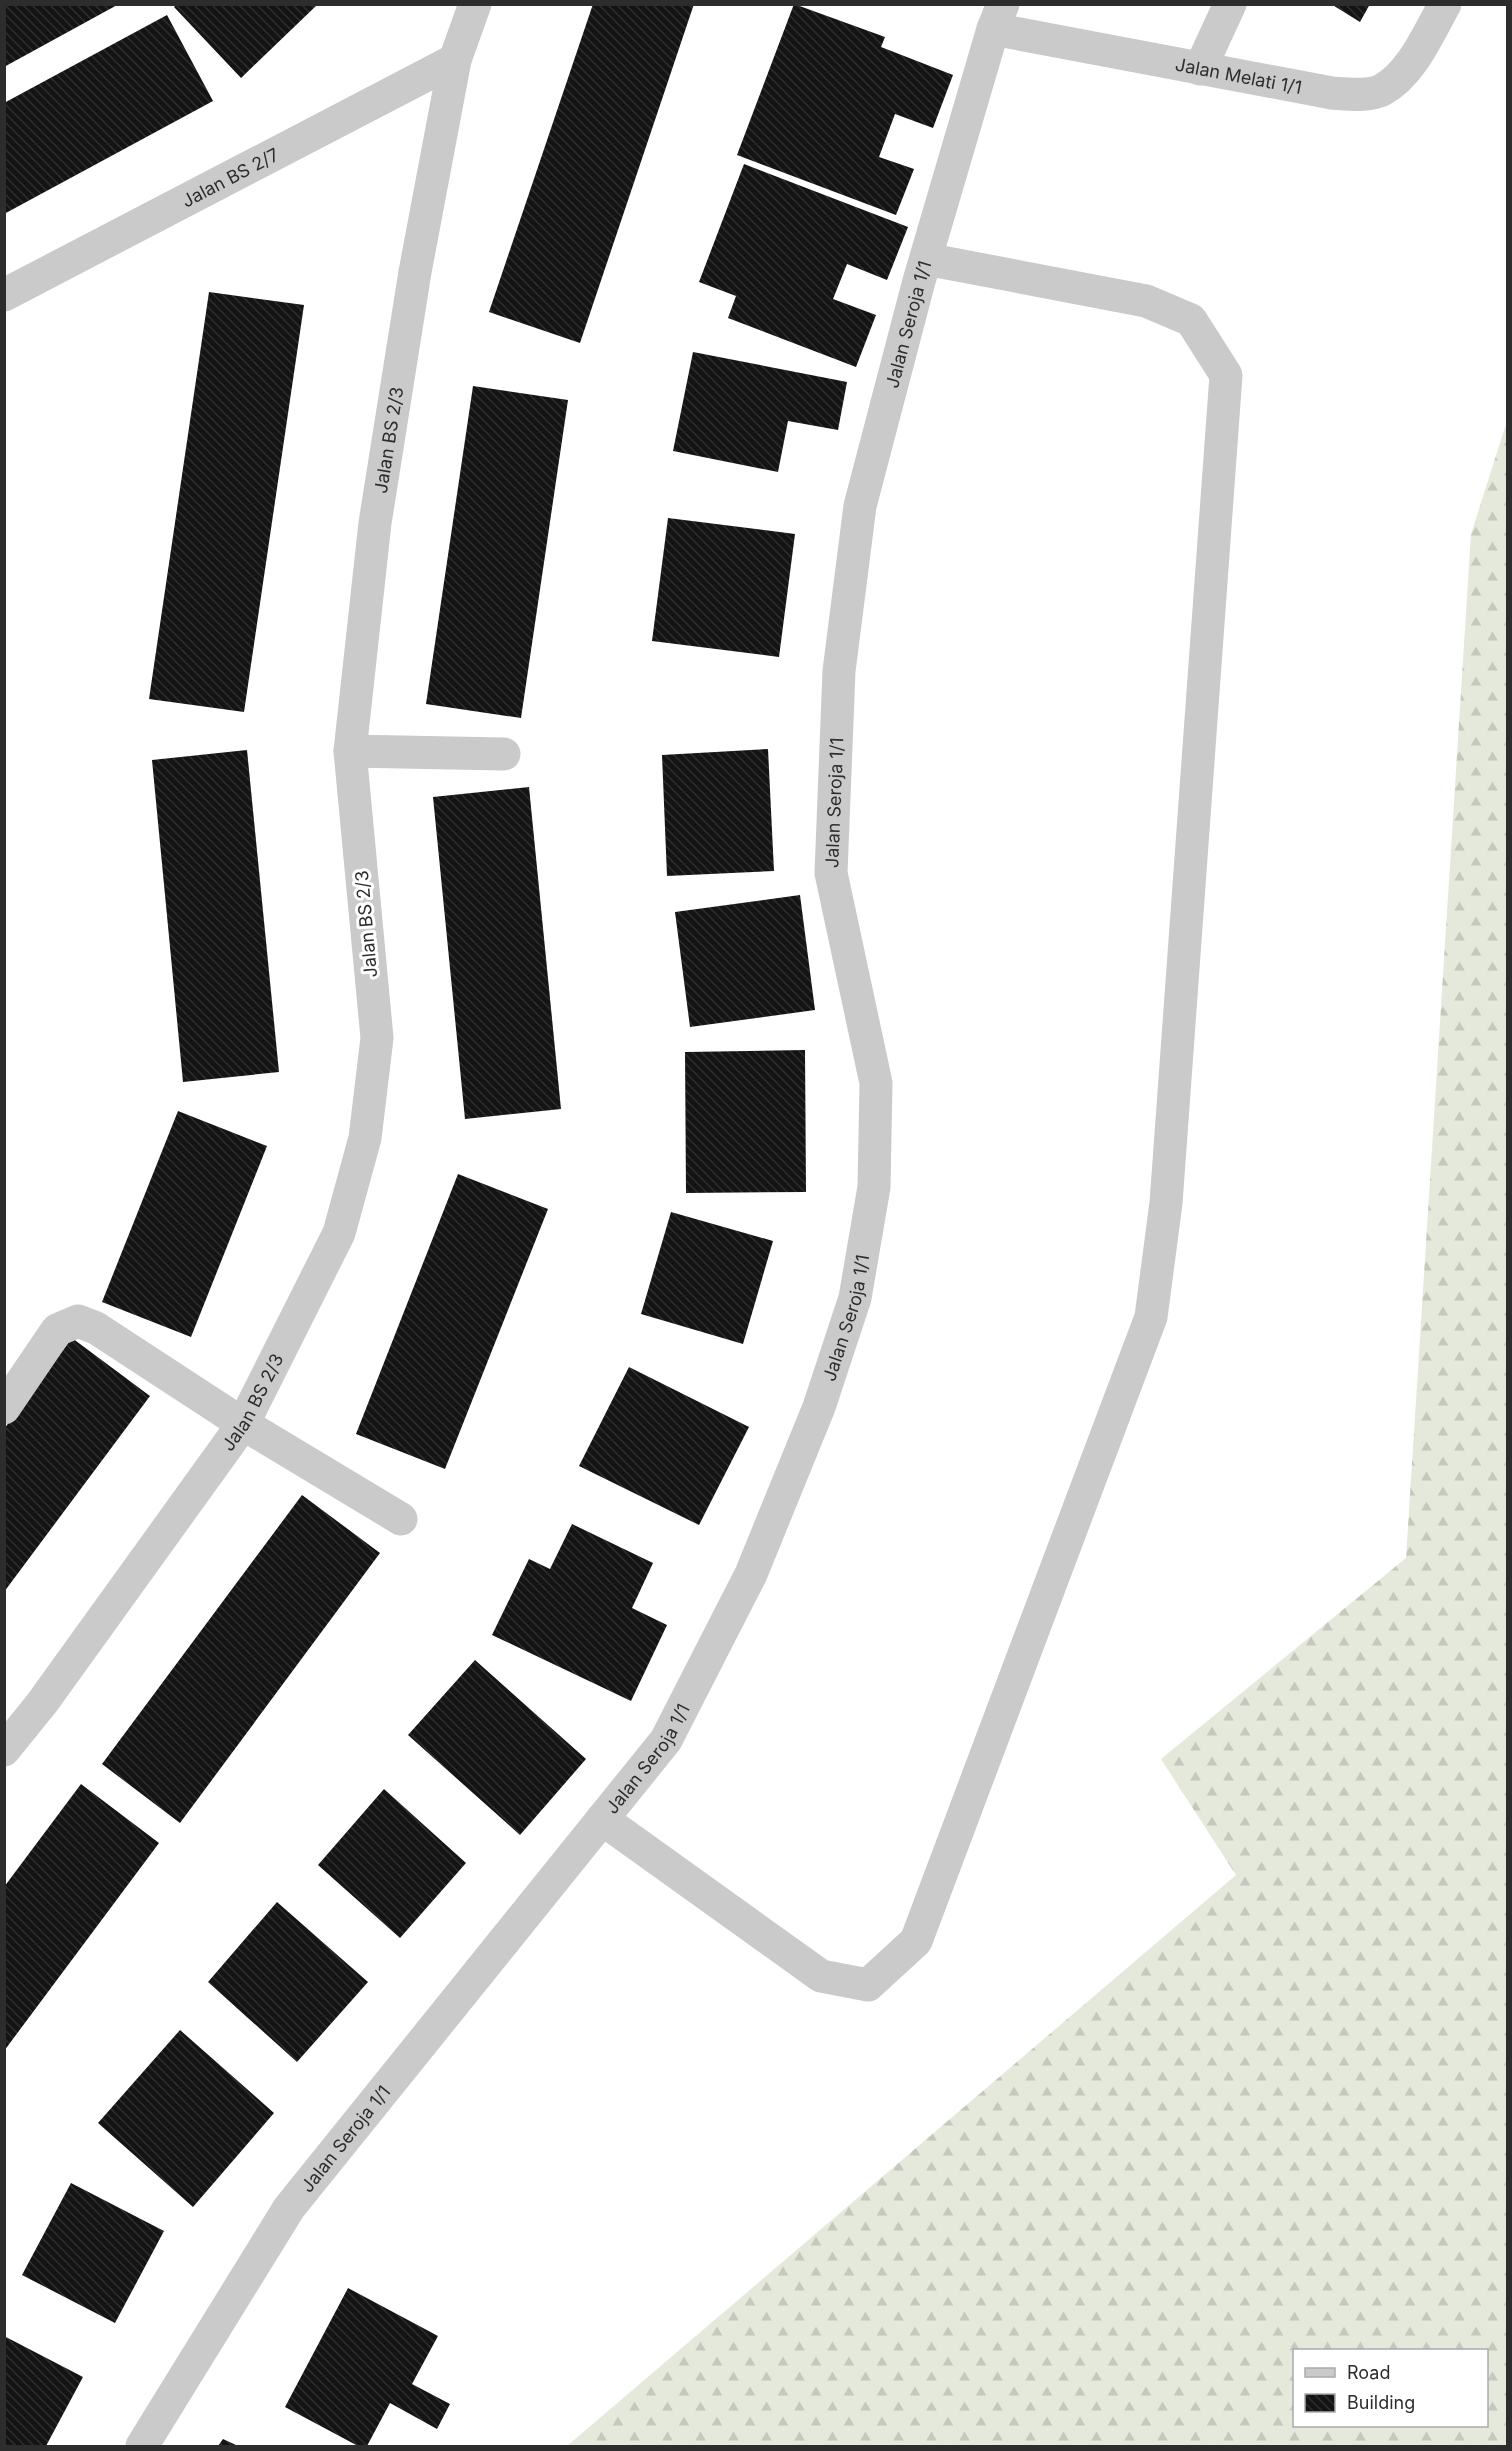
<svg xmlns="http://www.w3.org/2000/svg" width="1512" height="2451" font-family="Inter,sans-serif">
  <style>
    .forest { fill: url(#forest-firs); fill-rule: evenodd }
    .building { fill: url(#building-back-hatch) }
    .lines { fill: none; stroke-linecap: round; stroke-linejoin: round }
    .minor { stroke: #cacaca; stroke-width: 33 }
    .labels { text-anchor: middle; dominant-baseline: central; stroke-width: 6; stroke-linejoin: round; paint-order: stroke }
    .street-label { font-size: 18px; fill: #2d2d2d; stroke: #fff }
  </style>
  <defs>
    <pattern id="forest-firs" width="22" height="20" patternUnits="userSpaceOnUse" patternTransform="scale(1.5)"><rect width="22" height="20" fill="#e4e9dc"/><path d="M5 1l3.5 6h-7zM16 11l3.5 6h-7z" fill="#c4c8bd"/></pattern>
    <pattern id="building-back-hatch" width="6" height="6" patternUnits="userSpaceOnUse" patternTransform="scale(1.5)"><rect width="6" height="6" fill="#141414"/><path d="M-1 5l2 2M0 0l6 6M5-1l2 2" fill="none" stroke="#2e2e2e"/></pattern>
  </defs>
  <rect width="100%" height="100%" fill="#fff"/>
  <!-- forest -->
  <path class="forest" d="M1507,421V2446H567L1236,1875L1161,1759L1406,1558L1471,534ZM1294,2350H1486V2426H1294Z"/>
  <!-- building -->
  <path class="building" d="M4,4H119L4,67Z
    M593,4H694L580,343L489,312Z
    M794,4L885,37L881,47L953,75L933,128L895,114L879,157L914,169L896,215L737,155Z
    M1331,4H1370L1360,22Z
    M176,5H317L241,78L174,7Z
    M167,15L213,101L4,214V103Z
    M744,164L908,227L887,280L847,264L833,299L876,315L856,367L728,318L736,296L699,282Z
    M209,292L304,305L244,712L149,699Z
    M693,352L847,382L838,430L788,421L778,472L673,451Z
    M473,386L568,400L521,718L426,704Z
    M668,518L795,534L779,657L652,641Z
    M768,749L774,871L667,876L662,755Z
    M247,750L279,1072L183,1082L152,760Z
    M529,787L561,1109L465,1119L433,797Z
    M800,895L815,1010L690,1027L675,912Z
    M805,1050L806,1192L686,1193L685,1052Z
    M178,1111L267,1146L191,1337L102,1302Z
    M458,1174L548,1209L445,1469L356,1434Z
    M671,1212L773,1241L743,1344L641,1314Z
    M72,1338L150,1396L4,1592V1429Z
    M629,1367L749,1427L699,1525L579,1466Z
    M302,1495L380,1553L180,1823L102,1764Z
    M572,1524L653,1563L632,1608L667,1625L631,1701L492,1635L529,1559L550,1569Z
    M475,1660L586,1759L520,1835L408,1735Z
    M81,1784L159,1843L4,2051V1887Z
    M384,1789L466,1863L400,1938L318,1865Z
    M277,1902L368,1982L297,2062L208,1982Z
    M180,2030L274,2113L193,2207L98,2123Z
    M71,2183L164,2231L115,2323L22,2275Z
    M348,2288L438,2336L412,2384L450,2404L437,2429L390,2403L367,2446H358L285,2407Z
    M4,2336L83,2377L46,2446H4Z
    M223,2439L238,2446H218Z"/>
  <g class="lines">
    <!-- minor -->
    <g class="minor">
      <path id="s1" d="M993,29L1332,93C1347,94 1368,97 1382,90C1412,74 1429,32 1445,4"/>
      <path d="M1200,69L1230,4"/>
      <path id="s2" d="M4,295L455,60"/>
      <path d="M350,751L504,754"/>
      <path d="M4,1408L57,1330L78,1321L96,1328L243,1424L401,1519"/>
      <path id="s3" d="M4,1750L42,1703L243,1424L339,1233L365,1138L377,1038L350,751L375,523L415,272L455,60L475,4"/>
      <path d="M602,1819L821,1976L868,1985L916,1941L1151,1317L1166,1203L1226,375L1191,320L1146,301L926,259"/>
      <path id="s4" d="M142,2446L289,2208L666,1740L751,1574L819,1407L855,1298L874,1187L876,1083L831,873L839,671L860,506L919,281L993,29L1003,4"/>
    </g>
  </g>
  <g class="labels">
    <!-- street labels -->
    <g class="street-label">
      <text stroke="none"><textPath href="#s1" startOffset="250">Jalan Melati 1/1</textPath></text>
      <text stroke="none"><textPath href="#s2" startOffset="255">Jalan BS 2/7</textPath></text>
      <text stroke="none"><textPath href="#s4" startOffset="2350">Jalan Seroja 1/1</textPath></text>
      <text stroke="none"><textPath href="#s3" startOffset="1419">Jalan BS 2/3</textPath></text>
      <text stroke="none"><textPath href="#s4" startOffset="1864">Jalan Seroja 1/1</textPath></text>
      <text transform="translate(366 924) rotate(-95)">Jalan BS 2/3</text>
      <text stroke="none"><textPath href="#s4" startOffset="1341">Jalan Seroja 1/1</textPath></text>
      <text stroke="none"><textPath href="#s3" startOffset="428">Jalan BS 2/3</textPath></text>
      <text stroke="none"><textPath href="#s4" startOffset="855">Jalan Seroja 1/1</textPath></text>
      <text stroke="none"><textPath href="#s4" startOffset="369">Jalan Seroja 1/1</textPath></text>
    </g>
  </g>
  <!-- border -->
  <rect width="1512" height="2451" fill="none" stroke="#2d2d2d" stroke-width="12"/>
  <!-- legend -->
  <rect x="1293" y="2349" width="195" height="78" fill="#ffffff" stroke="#ababab" stroke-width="1.5"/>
  <rect x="1305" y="2368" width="30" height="9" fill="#cacaca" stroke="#ababab" stroke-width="1.5"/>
  <text x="1347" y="2379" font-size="18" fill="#2d2d2d">Road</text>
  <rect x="1305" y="2394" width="30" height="18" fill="url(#building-back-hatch)" stroke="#ababab" stroke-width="1.5"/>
  <text x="1347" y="2409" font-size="18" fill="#2d2d2d">Building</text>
</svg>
